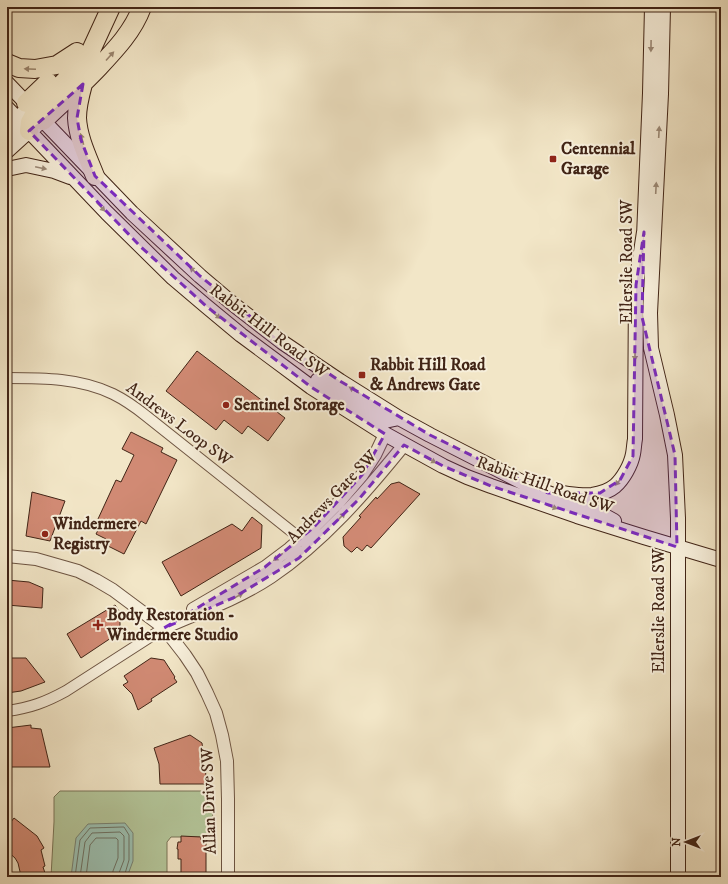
<svg xmlns="http://www.w3.org/2000/svg" width="728" height="884" font-family="'IM FELL DW Pica',serif">
  <style>
    .green { fill: #b4c69a; stroke: #7a7558 }
    .water { fill: #9cc0b1; stroke: #788273 }
    .lines { fill: none; stroke-linecap: round; stroke-linejoin: round }
    .shore { stroke: #6e7264; stroke-width: 1 }
    .building { fill: #d18a74; stroke: #412416 }
    .minor-casing { stroke: #6d5442; stroke-width: 12 }
    .tertiary-casing { stroke: #6d5442; stroke-width: 14 }
    .secondary-casing { stroke: #412416; stroke-width: 16 }
    .motorway-casing { stroke: #412416; stroke-width: 20 }
    .minor { stroke: #f7efdb; stroke-width: 10 }
    .tertiary { stroke: #f7efdb; stroke-width: 12 }
    .secondary { stroke: #f7efdb; stroke-width: 14 }
    .motorway { stroke: #f2e6c7; stroke-width: 18 }
    .oneway { fill: #9c8a78 }
    .oneway2 { fill: #9a856e }
    .marked { fill: #7b2cbf; fill-opacity: 0.2; stroke: #7b2cbf; stroke-width: 3; stroke-dasharray: 8 5; stroke-linejoin: round }
    .poi-dot { fill: #8f2418; stroke: #f7efdb; stroke-width: 1.5 }
    .labels { text-anchor: middle; dominant-baseline: central; stroke-width: 4; stroke-linejoin: round; paint-order: stroke }
    .poi-label { font-size: 17px; font-weight: bold; fill: #412416; stroke: #f7efdb; text-anchor: start }
    .street-label { font-size: 17px; fill: #412416; stroke: #f7efdb }
  </style>
  <rect width="100%" height="100%" fill="#f2e6c7"/>
  <filter id="stains"><feTurbulence type="fractalNoise" baseFrequency=".005" numOctaves="4"/><feColorMatrix values="0 0 0 0 .2 0 0 0 0 .09 0 0 0 0 .02 0 0 0 .5 -.17"/></filter>
  <radialGradient id="worn" r=".72"><stop offset=".6" stop-color="#630" stop-opacity="0"/><stop offset="1" stop-color="#630" stop-opacity=".3"/></radialGradient>
  <!-- green -->
  <path class="green" d="M719,7H721V537H718L716,168Z
    M60,791H212L213,837H171L167,842V877H51L54,822V797Z"/>
  <!-- water -->
  <path class="water" d="M125,823L133,833V861L127,877H71L76,838L88,824Z"/>
  <g class="lines">
    <!-- shore -->
    <path class="shore" d="M75,877L80,840L90,828L122,827H124L129,835V860L124,877
      M80,877L85,842L92,833L120,832L124,836V860L119,873L118,877
      M86,877L90,845L96,838H116L118,840V858L113,871L112,877"/>
  </g>
  <!-- building -->
  <path class="building" d="M197,351L285,418L268,441L248,426L242,434L224,420L216,430L166,391Z
    M131,432L163,448L161,452L177,460L146,524L141,521L124,554L104,544L106,539L96,534L103,521L98,519L116,480L121,482L134,455L122,449Z
    M399,482L420,494L371,548L367,545L362,551L357,547L352,552H351L344,546L343,537L361,517L359,516L376,497L377,499L391,484Z
    M32,492L65,501L50,541L26,536Z
    M252,517L262,525L261,548L181,596L162,562L232,524L242,531Z
    M7,580L29,582L43,588L42,608L7,605Z
    M115,605L120,612V632L81,658L67,634Z
    M7,658H26L45,682L21,691L7,693Z
    M151,658L164,660L175,677L174,678L177,682L151,699L152,701L138,710L132,694L123,685L128,682L124,676Z
    M31,725V728L41,729L50,767H7V728Z
    M190,735L202,743L207,784H160L159,764L154,748Z
    M14,818L37,836L44,848L41,850L45,866L43,867L45,873L28,877H26V875L21,876L18,863L15,858L7,851V827Z
    M181,836L201,837V840H206V877H181V859H178V849H177L178,842H181Z"/>
  <g class="lines">
    <!-- minor casing -->
    <g class="minor-casing">
      <path id="minor" d="M7,378C44,378 80,378 113,394C125,400 135,407 145,415L306,543
        M7,711C30,708 46,702 66,691L164,628"/>
    </g>
    <!-- tertiary casing -->
    <g class="tertiary-casing">
      <path id="tertiary" d="M7,556L36,559L78,571L96,580L113,590L164,628L185,655L197,673L207,693L216,713L222,735L227,761L228,799V877
        M193,609L265,567L289,549L313,528L338,503L362,475L375,455L385,434
        M164,628C200,612 238,599 271,577C323,542 365,493 404,445"/>
    </g>
    <!-- secondary casing -->
    <g class="secondary-casing">
      <path id="secondary" d="M663,7L661,94L650,313L651,348L667,415L675,455L678,518V877
        M7,83L132,213L200,276L233,304L282,342L340,381L399,418L430,435L520,481L548,493L603,515L614,521
        M7,108L107,213L173,278L206,306L241,335L311,387L385,434L443,466L467,477L491,486L577,516L644,537L721,560
        M7,132L13,127L23,113
        M7,151L29,131L36,126
        M7,169L26,165L54,171L70,177
        M644,236L650,93L652,7
        M318,380L385,421L399,418
        M561,493C571,494 581,496 592,495C599,494 609,491 615,486C623,479 631,465 633,454C634,449 634,444 635,439L636,285L644,232"/>
    </g>
    <!-- motorway casing -->
    <g class="motorway-casing">
      <path id="motorway" d="M7,63L19,68L35,69L57,65L77,52
        M83,84C80,95 77,107 77,118C78,138 88,158 95,176
        M26,103L48,82
        M43,121C62,103 81,86 99,67C116,49 133,31 142,7
        M29,131L30,122L35,113L47,99L88,57L111,7"/>
    </g>
    <!-- minor -->
    <use href="#minor" class="minor"/>
    <!-- tertiary -->
    <use href="#tertiary" class="tertiary"/>
    <!-- secondary -->
    <use href="#secondary" class="secondary"/>
    <!-- motorway -->
    <use href="#motorway" class="motorway"/>
  </g>
  <!-- one-way arrows -->
  <defs><path id="oneway-solid" d="M-6-.8H1V-3.2L6.5 0L1 3.2V.8H-6Z"/></defs>
  <g class="oneway">
    <use href="#oneway-solid" transform="translate(651 46) rotate(91)"/>
    <use href="#oneway-solid" transform="translate(659 132) rotate(-87)"/>
    <use href="#oneway-solid" transform="translate(41 168) rotate(12)"/>
    <use href="#oneway-solid" transform="translate(656 188) rotate(-87)"/>
    <use href="#oneway-solid" transform="translate(101 207) rotate(46)"/>
    <use href="#oneway-solid" transform="translate(194 271) rotate(-138)"/>
    <use href="#oneway-solid" transform="translate(216 315) rotate(39)"/>
    <use href="#oneway-solid" transform="translate(635 355) rotate(91)"/>
    <use href="#oneway-solid" transform="translate(354 390) rotate(-148)"/>
    <use href="#oneway-solid" transform="translate(431 460) rotate(29)"/>
    <use href="#oneway-solid" transform="translate(619 481) rotate(130)"/>
    <use href="#oneway-solid" transform="translate(552 507) rotate(19)"/>
    <use href="#oneway-solid" transform="translate(341 517) rotate(-46)"/>
    <use href="#oneway-solid" transform="translate(278 557) rotate(142)"/>
    <use href="#oneway-solid" transform="translate(238 596) rotate(-29)"/>
  </g>
  <g class="oneway2">
    <use href="#oneway-solid" transform="translate(110 56) rotate(-48)"/>
    <use href="#oneway-solid" transform="translate(30 69) rotate(-177)"/>
    <use href="#oneway-solid" transform="translate(82 139) rotate(-106)"/>
  </g>
  <!-- marked area -->
  <path class="marked" d="M83,84L77,118L81,140L95,176L200,276L282,342L340,381L430,435L548,493H600L620,480L633,456L636,285L644,232L642,317L675,455L677,547L491,486L443,466L404,445L359,499L299,558L233,598L164,628L265,567L313,528L362,475L385,434L311,387L206,306L141,247L29,131Z"/>
  <!-- markers -->
  <g class="poi-dot">
    <rect x="549" y="155" width="8" height="8" rx="2"/>
    <rect x="358" y="371" width="8" height="8" rx="2"/>
    <circle cx="226" cy="405" r="4"/>
    <circle cx="45" cy="534" r="4"/>
    <path d="M96 619h4v4h4v4h-4v4h-4v-4h-4v-4h4z"/>
  </g>
  <g class="labels">
    <!-- poi labels -->
    <g class="poi-label">
      <text x="561" y="149">Centennial<tspan x="561" dy="20">Garage</tspan></text>
      <text x="370" y="365">Rabbit Hill Road<tspan x="370" dy="20">&amp; Andrews Gate</tspan></text>
      <text x="234" y="405">Sentinel Storage</text>
      <text x="53" y="524">Windermere<tspan x="53" dy="20">Registry</tspan></text>
      <text x="107" y="615">Body Restoration -<tspan x="107" dy="20">Windermere Studio</tspan></text>
    </g>
    <!-- street labels -->
    <g class="street-label">
      <text transform="translate(627 262) rotate(-90)">Ellerslie Road SW</text>
      <text transform="translate(269 331) rotate(37)">Rabbit Hill Road SW</text>
      <text transform="translate(179 424) rotate(37)">Andrews Loop SW</text>
      <text transform="translate(545 485) rotate(19)">Rabbit Hill Road SW</text>
      <text transform="translate(332 497) rotate(-46)">Andrews Gate SW</text>
      <text transform="translate(659 611) rotate(-90)">Ellerslie Road SW</text>
      <text transform="translate(209 801) rotate(-92)">Allan Drive SW</text>
    </g>
  </g>
  <!-- margin -->
  <rect width="728" height="884" fill="none" stroke="#f2e6c7" stroke-width="24"/>
  <rect x="8" y="8" width="712" height="868" fill="none" stroke="#412416" stroke-width="2"/>
  <rect x="12" y="12" width="704" height="860" fill="none" stroke="#412416"/>
  <!-- north arrow -->
  <g transform="translate(686 842) rotate(270)" stroke="#f7efdb" stroke-width="3" paint-order="stroke">
  <path d="M0-3L7 15L0 10L-7 15Z" fill="#412416"/>
  <text y="-6" font-size="11" font-weight="bold" text-anchor="middle" fill="#412416">N</text>
  </g>
  <rect width="100%" height="100%" filter="url(#stains)"/>
  <rect width="100%" height="100%" fill="url(#worn)"/>
</svg>
